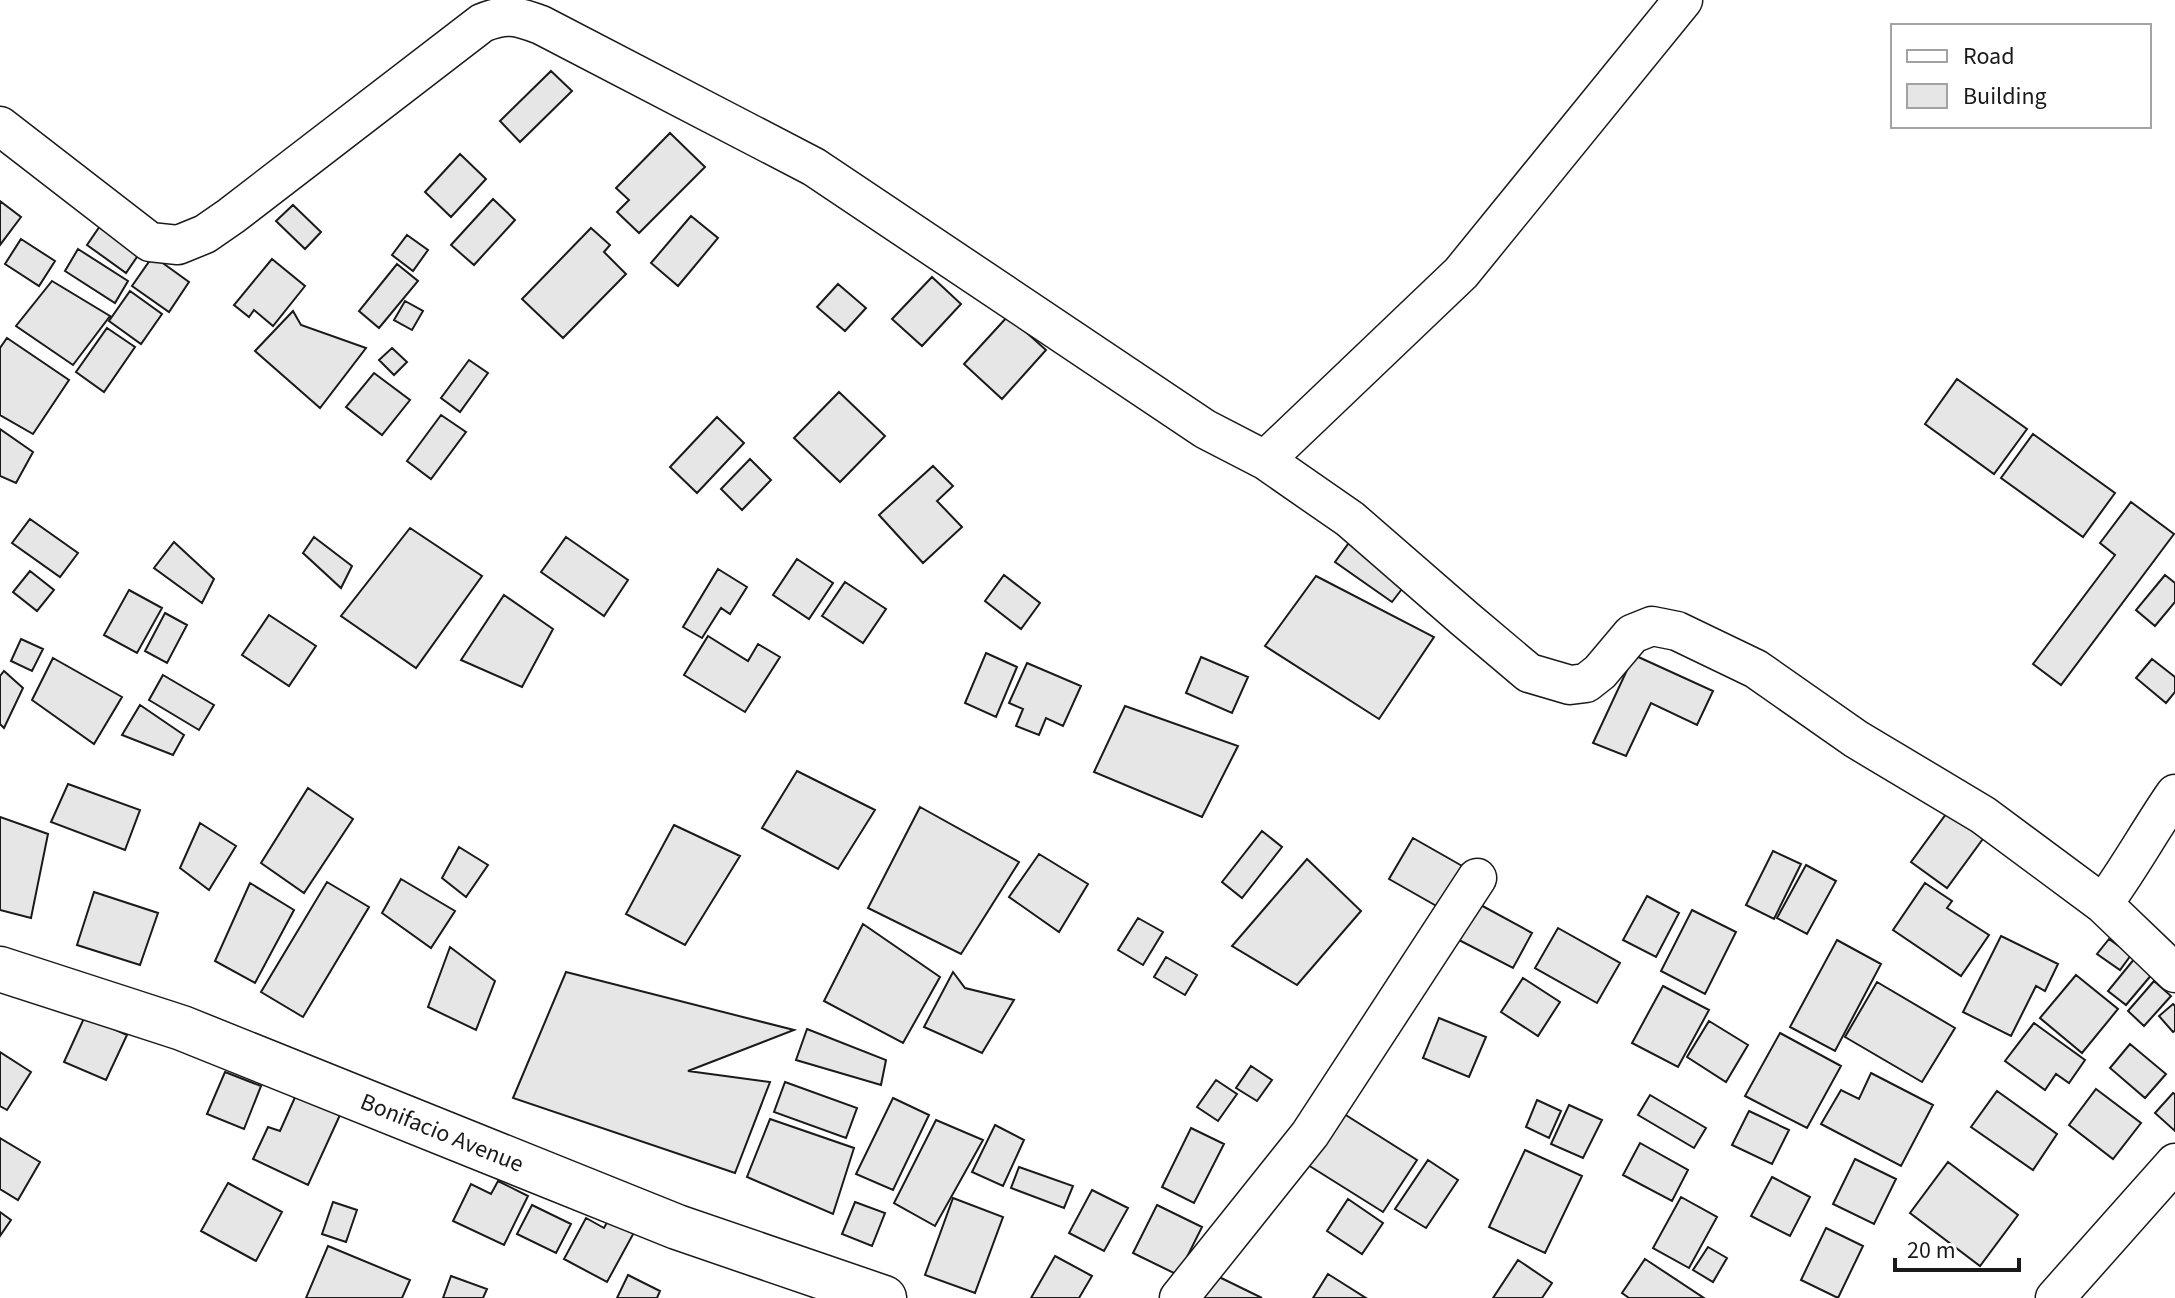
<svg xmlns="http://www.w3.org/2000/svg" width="2175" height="1298" font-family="'Source Sans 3',sans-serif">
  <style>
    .building { fill: #e6e6e6; stroke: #1a1a1a; stroke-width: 2 }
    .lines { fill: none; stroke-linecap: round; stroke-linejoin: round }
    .minor-casing { stroke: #1a1a1a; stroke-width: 41 }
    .tertiary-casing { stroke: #1a1a1a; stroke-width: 47 }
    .minor { stroke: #fff; stroke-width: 38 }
    .tertiary { stroke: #fff; stroke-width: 44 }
    .labels { text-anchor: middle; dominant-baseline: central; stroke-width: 6; stroke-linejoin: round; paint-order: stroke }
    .street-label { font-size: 24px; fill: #1a1a1a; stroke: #fff }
  </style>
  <rect width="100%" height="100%" fill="#fff"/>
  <!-- building -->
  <path class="building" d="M551,71L572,91L520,142L500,121Z
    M670,133L705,167L639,233L617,212L629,200L616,188Z
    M460,154L486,179L451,217L425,192Z
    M493,199L515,220L474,265L451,245Z
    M0,201L21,217L0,245Z
    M293,205L321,232L305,249L276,221Z
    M691,216L718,238L678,286L651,263Z
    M100,226L139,254L126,273L87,245Z
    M591,228L610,245L604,252L626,274L563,338L522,299Z
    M407,235L428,250L413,271L392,255Z
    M21,239L55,261L39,286L5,264Z
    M78,249L128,281L115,303L65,271Z
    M153,256L189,282L169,312L132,286Z
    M272,259L305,286L273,326L254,310L249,317L234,305Z
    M397,264L418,281L379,328L359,311Z
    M932,277L961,304L922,346L892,319Z
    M52,281L110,316L73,365L16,326Z
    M838,284L866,308L845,331L817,307Z
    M130,291L162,314L141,344L109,321Z
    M405,301L423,311L412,330L394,320Z
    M293,311L301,325L366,348L320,408L255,351Z
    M1008,316L1046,350L1002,399L964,364Z
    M107,328L135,347L104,392L76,372Z
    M7,338L69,380L33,434L0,415V348Z
    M392,348L407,362L394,375L379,360Z
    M469,360L488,373L460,412L441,398Z
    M374,373L410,400L382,435L346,407Z
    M1957,379L2027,429L1994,474L1925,424Z
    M839,392L885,436L840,482L794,438Z
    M441,415L466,432L431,479L407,461Z
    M717,417L744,443L697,493L670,467Z
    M0,429L33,452L16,483L0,476Z
    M2033,434L2115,493L2083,537L2001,478Z
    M750,459L771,480L742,510L721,489Z
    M933,466L953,486L937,501L962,527L923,563L879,515Z
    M2131,502L2174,534L2061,685L2033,664L2115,555L2100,543Z
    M30,519L78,553L60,577L12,543Z
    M410,528L482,576L416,668L341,616Z
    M314,537L352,566L341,588L303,553Z
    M566,537L628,580L604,616L541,572Z
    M1351,540L1408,581L1392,602L1335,562Z
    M174,542L214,579L202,603L154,568Z
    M797,559L833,583L809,619L773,595Z
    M718,569L747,587L730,614L721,608L702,638L683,627Z
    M30,571L54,590L37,611L13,592Z
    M1004,575L1040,603L1021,629L985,601Z
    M2165,575L2175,583V602L2155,626L2136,610Z
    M1316,576L1434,637L1379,719L1265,646Z
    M845,582L886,609L863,643L822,616Z
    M129,590L162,608L137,653L104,635Z
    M504,595L553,629L522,687L461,660Z
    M165,613L187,625L167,663L145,651Z
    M269,615L316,646L289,686L242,655Z
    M708,636L748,661L758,644L780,657L745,712L684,675Z
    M21,639L43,649L32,671L11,661Z
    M986,653L1017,667L996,717L965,703Z
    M1634,655L1713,691L1697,725L1651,703L1626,756L1593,743Z
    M1201,657L1248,677L1232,713L1186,693Z
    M53,658L122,697L94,744L32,700Z
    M2152,659L2175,677V692L2166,703L2136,678Z
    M1027,663L1081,686L1063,726L1046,718L1039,735L1016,726L1023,709L1009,703Z
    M4,671L23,688L4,728L0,724V676Z
    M163,675L214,705L199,730L149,700Z
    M140,705L184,735L173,755L122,735Z
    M1125,706L1238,746L1202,817L1094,772Z
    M797,771L875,810L838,869L762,828Z
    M68,784L140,810L125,850L51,822Z
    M308,788L353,819L304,893L261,863Z
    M920,807L1019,862L961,954L868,908Z
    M1949,810L1985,836L1947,888L1911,862Z
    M0,817L48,834L31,918L0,910Z
    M200,823L236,846L209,890L180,868Z
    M674,825L740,856L685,945L626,914Z
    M1262,831L1282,847L1242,898L1222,882Z
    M1413,838L1464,867L1440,908L1389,879Z
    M459,847L488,865L466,897L442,878Z
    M1773,851L1801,864L1774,919L1746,905Z
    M1039,854L1088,884L1059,932L1009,897Z
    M1307,859L1361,911L1297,985L1232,946Z
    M1806,865L1836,881L1807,934L1777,918Z
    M401,879L455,911L431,948L382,913Z
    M327,882L369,907L303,1017L261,992Z
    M250,883L294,910L255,983L215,961Z
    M1925,883L1952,901L1947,908L1989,935L1961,976L1893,930Z
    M94,892L158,913L140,965L77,945Z
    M1647,896L1679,913L1656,957L1623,940Z
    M1477,903L1532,933L1513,968L1457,939Z
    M1692,910L1736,932L1705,994L1661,971Z
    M1138,918L1163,932L1143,965L1118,950Z
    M863,924L940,977L903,1043L824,1001Z
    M1558,928L1620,963L1597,1003L1535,968Z
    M2001,936L2058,964L2045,991L2036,986L2011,1036L1963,1012Z
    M2109,939L2131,955L2120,970L2097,954Z
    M1837,940L1881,964L1835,1051L1790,1027Z
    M450,947L495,981L476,1030L428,1007Z
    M1166,957L1197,975L1185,995L1154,977Z
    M2135,958L2153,973L2126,1005L2108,991Z
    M566,972L794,1030L688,1071L770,1082L735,1173L513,1098Z
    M953,972L965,988L1014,1000L982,1053L924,1027Z
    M2076,975L2118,1009L2082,1053L2040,1018Z
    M1523,978L1560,1002L1538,1036L1501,1012Z
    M2154,981L2171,996L2144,1026L2128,1011Z
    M1877,982L1955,1028L1922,1082L1845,1037Z
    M1663,986L1709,1010L1678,1067L1632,1043Z
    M2173,1004L2175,1006V1031L2173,1032L2159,1016Z
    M85,1016L127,1035L106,1080L64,1062Z
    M1439,1018L1486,1037L1469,1077L1423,1058Z
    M1709,1021L1748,1045L1726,1082L1687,1057Z
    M2034,1023L2085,1060L2069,1083L2056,1074L2045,1090L2005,1061Z
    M807,1029L886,1060L881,1085L796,1060Z
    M1780,1033L1841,1066L1807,1128L1745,1096Z
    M2130,1044L2166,1074L2145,1098L2110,1068Z
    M0,1052L31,1072L7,1110L0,1106Z
    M1251,1066L1272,1080L1257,1101L1236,1088Z
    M225,1072L261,1086L244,1129L207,1114Z
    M1871,1073L1933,1105L1901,1166L1821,1124L1841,1090L1859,1099Z
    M1216,1080L1237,1094L1218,1121L1197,1107Z
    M785,1082L857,1108L846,1138L774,1112Z
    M2096,1089L2141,1123L2113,1159L2069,1125Z
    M1997,1091L2057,1134L2033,1170L1971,1127Z
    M2173,1093L2175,1094V1131L2155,1113Z
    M296,1095L340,1115L308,1185L253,1159L268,1127L280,1131Z
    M1650,1095L1706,1128L1694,1148L1638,1115Z
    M893,1098L929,1115L893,1190L856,1174Z
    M1537,1100L1561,1111L1549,1138L1526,1127Z
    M1569,1105L1602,1120L1583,1158L1551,1144Z
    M1749,1111L1789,1130L1772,1164L1732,1145Z
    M1341,1112L1417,1160L1383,1212L1308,1165Z
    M770,1119L854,1148L833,1214L747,1177Z
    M936,1120L983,1140L935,1226L894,1203Z
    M995,1125L1024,1140L1003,1186L972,1172Z
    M1191,1128L1224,1144L1194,1203L1162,1187Z
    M0,1138L40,1162L18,1200L0,1189Z
    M1640,1143L1688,1170L1672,1201L1623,1175Z
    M1525,1150L1582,1176L1545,1253L1489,1227Z
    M1855,1159L1896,1179L1874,1224L1833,1204Z
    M1428,1160L1458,1180L1426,1228L1395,1209Z
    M1948,1162L2018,1215L1980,1266L1910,1213Z
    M1019,1167L1073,1186L1064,1208L1011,1188Z
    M1772,1177L1810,1197L1790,1236L1751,1216Z
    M498,1181L528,1196L504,1245L453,1221L471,1184L491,1194Z
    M228,1183L282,1212L256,1261L201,1231Z
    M1092,1190L1128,1208L1104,1251L1069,1233Z
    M1681,1197L1717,1217L1689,1268L1653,1248Z
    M953,1198L1003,1217L975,1293L925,1275Z
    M1348,1199L1383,1223L1362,1254L1327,1231Z
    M333,1202L357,1210L346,1242L322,1234Z
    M855,1202L885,1213L872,1246L842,1234Z
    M532,1205L571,1224L556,1253L517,1234Z
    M1157,1205L1202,1227L1178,1275L1133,1253Z
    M0,1212L11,1220L0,1236Z
    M612,1213L637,1227L607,1282L564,1259L586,1218L604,1228Z
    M1826,1228L1863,1246L1838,1298L1801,1280Z
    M328,1246L410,1280L402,1298H306Z
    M1708,1247L1727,1258L1713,1282L1693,1270Z
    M1055,1256L1092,1276L1079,1298H1031Z
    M1645,1259L1704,1298H1629L1622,1293Z
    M1518,1260L1552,1283L1542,1298H1493Z
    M1213,1274L1262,1298H1201Z
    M1328,1274L1366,1298H1313Z
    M628,1275L660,1291L657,1298H617Z
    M451,1276L487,1289L483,1298H443Z"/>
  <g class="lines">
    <!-- minor casing -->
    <g class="minor-casing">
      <path id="minor" d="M0,126L150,242L178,245L205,234L231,216L482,23C506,13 517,16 541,25L814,167L1205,429L1265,460L1350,519L1465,619L1529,673L1570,685L1586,683L1600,672L1632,634L1652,626L1677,631L1756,669L1856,739L1983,815L2103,904
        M1265,460L1461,273L1683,0
        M2175,794C2150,830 2129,869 2103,904L2175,973
        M1179,1298L1310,1134L1477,878
        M2055,1298L2175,1163"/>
    </g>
    <!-- tertiary casing -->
    <g class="tertiary-casing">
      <path id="tertiary" d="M0,969L182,1028L677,1227L884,1298"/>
    </g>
    <!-- minor -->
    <use href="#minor" class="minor"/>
    <!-- tertiary -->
    <use href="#tertiary" class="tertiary"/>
  </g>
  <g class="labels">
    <!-- street labels -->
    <g class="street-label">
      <text transform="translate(442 1133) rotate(22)">Bonifacio Avenue</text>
    </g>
  </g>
  <!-- legend -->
  <rect x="1891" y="24" width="260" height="104" fill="#ffffff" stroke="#a3a3a3" stroke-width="2"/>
  <rect x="1907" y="50" width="40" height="12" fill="#ffffff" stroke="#a3a3a3" stroke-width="2"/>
  <text x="1963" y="64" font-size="24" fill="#1a1a1a">Road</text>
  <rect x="1907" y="84" width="40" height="24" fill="#e6e6e6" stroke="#a3a3a3" stroke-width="2"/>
  <text x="1963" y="104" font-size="24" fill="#1a1a1a">Building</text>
  <!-- scale -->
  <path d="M1895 1258v12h124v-12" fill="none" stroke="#1a1a1a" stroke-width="4"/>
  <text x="1907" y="1258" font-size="24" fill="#1a1a1a" stroke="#ffffff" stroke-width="6" paint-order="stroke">20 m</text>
</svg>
